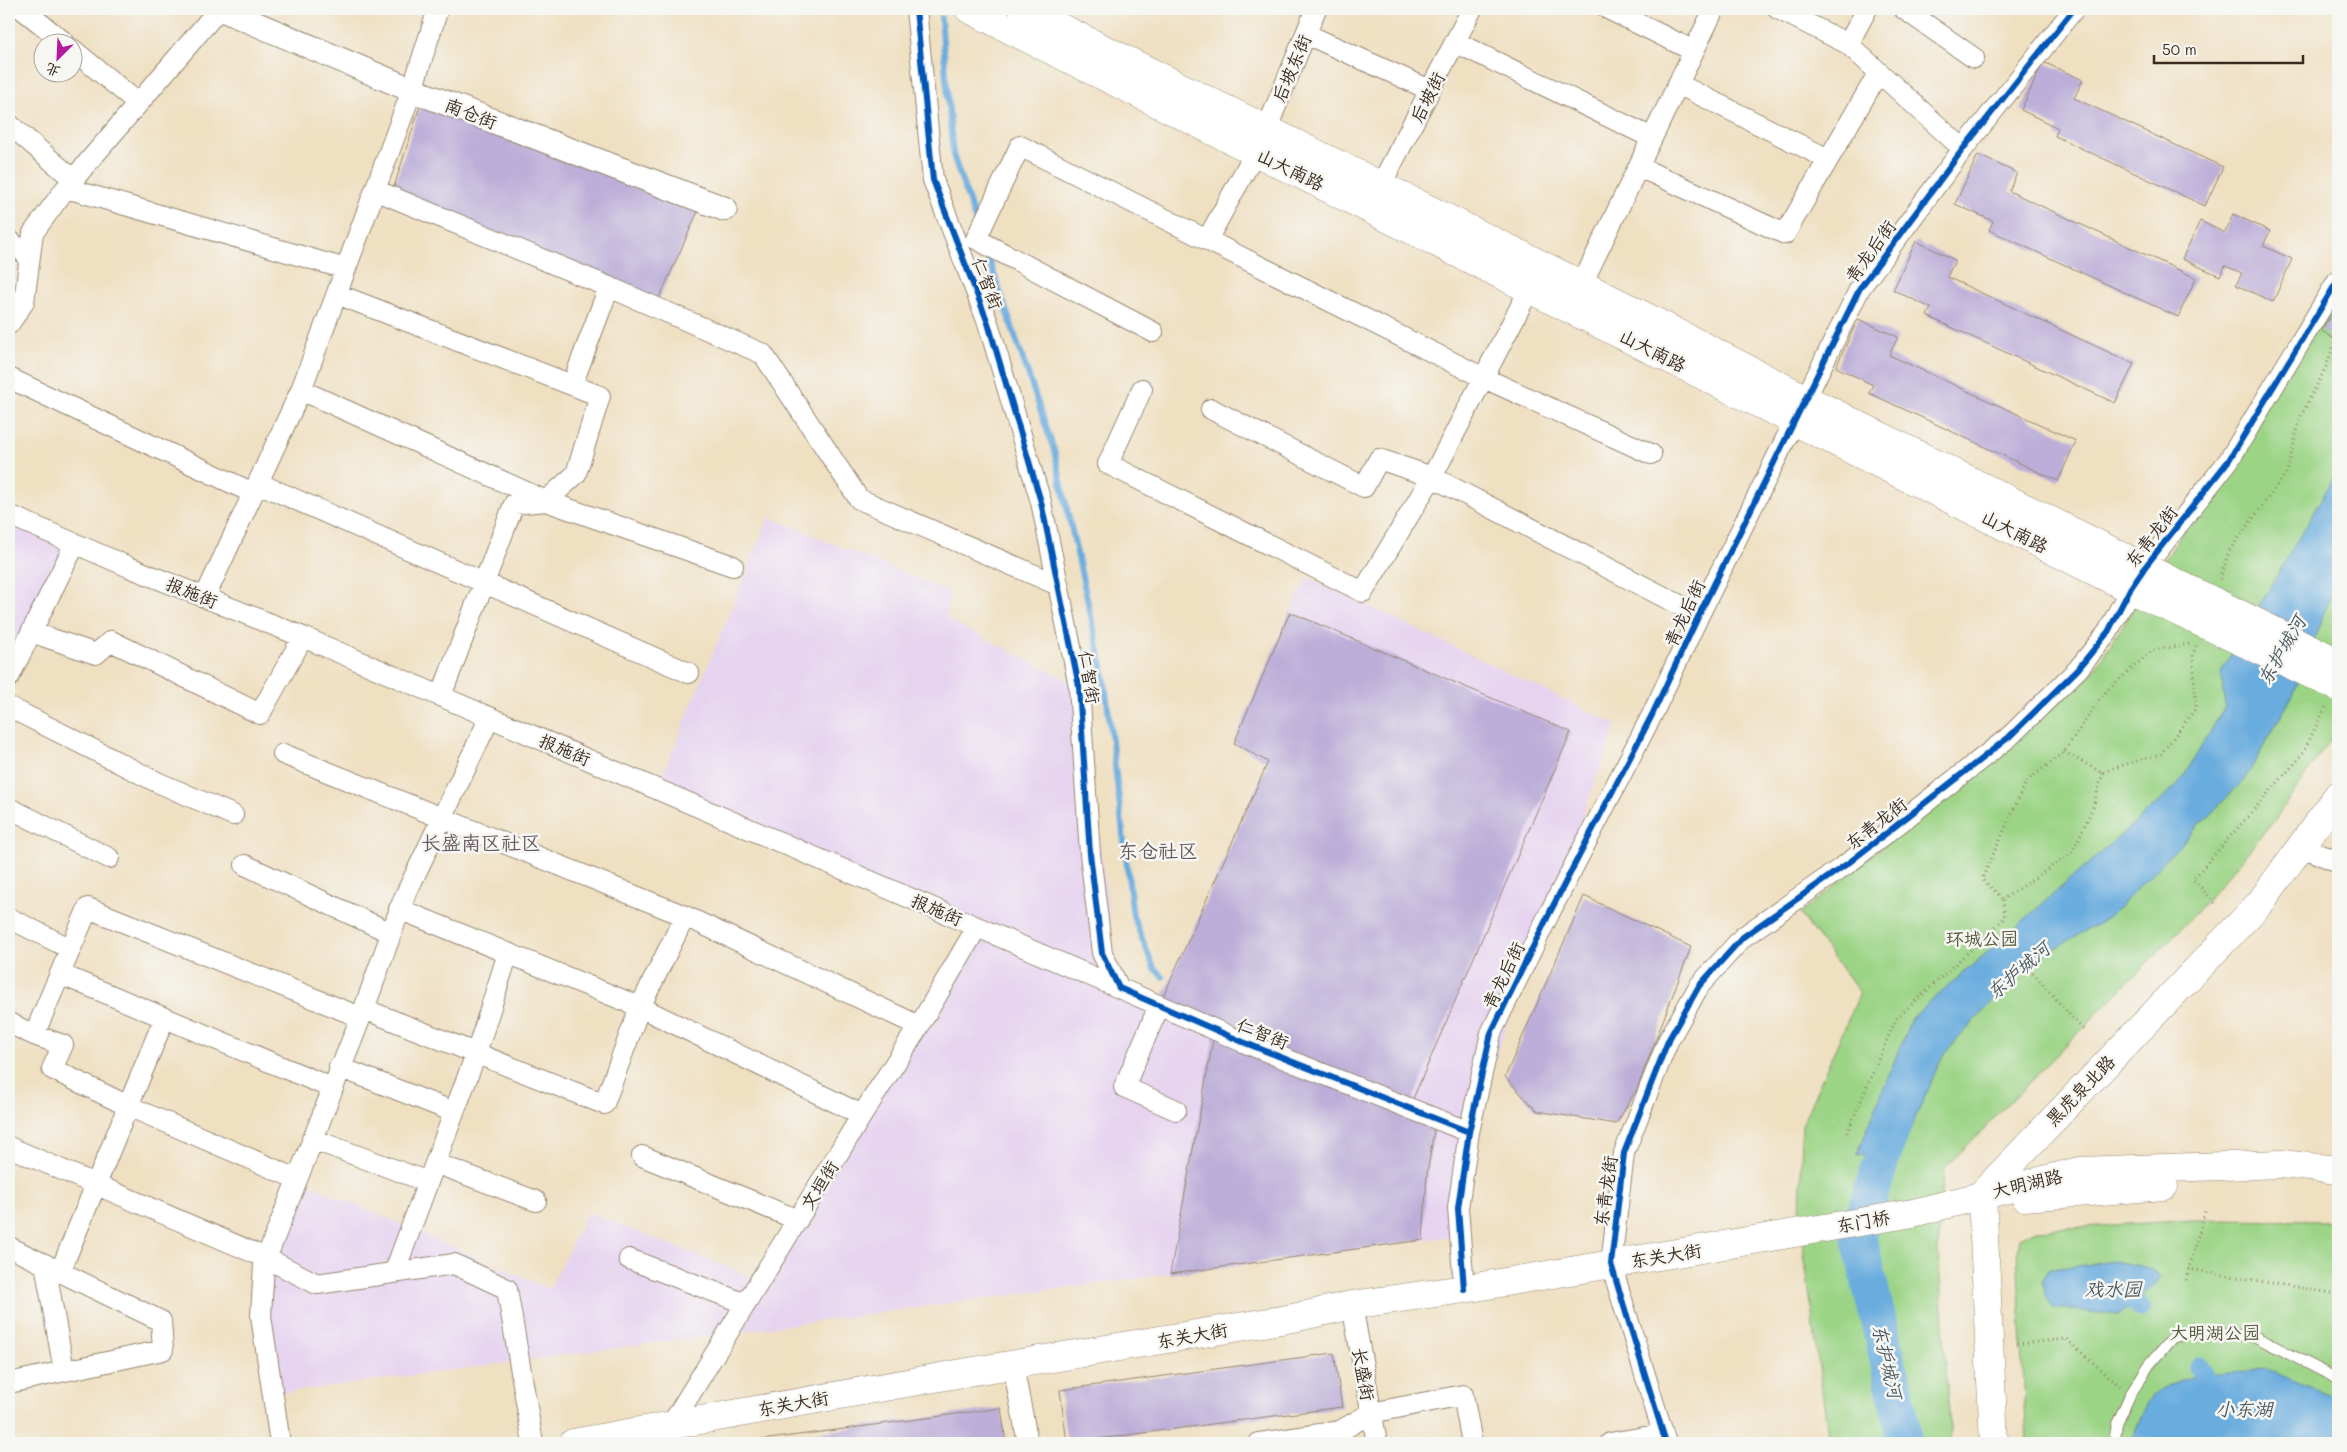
<svg xmlns="http://www.w3.org/2000/svg" width="2347" height="1452" font-family="Mali,'LXGW WenKai TC',sans-serif">
  <style>
    .built { fill: #e6d3f0 }
    .green { fill: #9cd486; stroke: #6c7f52 }
    .water { fill: #69acde; stroke: #526b7e }
    .lines { fill: none; stroke-linecap: round; stroke-linejoin: round }
    .stream { stroke: #69acde; stroke-width: 6 }
    .canal { stroke: #69acde; stroke-width: 21 }
    .river { stroke: #69acde; stroke-width: 36 }
    .ferry { stroke: #4b5861; stroke-width: 1; stroke-dasharray: 6 5; stroke-linecap: butt }
    .building { fill: #bcaed8 }
    .service-casing { stroke: #958570; stroke-width: 12 }
    .minor-casing { stroke: #958570; stroke-width: 22 }
    .tertiary-casing { stroke: #958570; stroke-width: 26 }
    .secondary-casing { stroke: #958570; stroke-width: 29 }
    .path { stroke: #958570; stroke-width: 3; stroke-dasharray: 1 4; stroke-linecap: butt }
    .service { stroke: #fff; stroke-width: 10 }
    .minor { stroke: #fff; stroke-width: 20 }
    .tertiary { stroke: #fff; stroke-width: 24 }
    .secondary { stroke: #fff; stroke-width: 28 }
    .secondary-bridge-casing { stroke: #958570; stroke-width: 29; stroke-linecap: butt }
    .secondary-bridge { stroke: #fff; stroke-width: 28 }
    .cycleway-casing { stroke: #f6f6f2; stroke-width: 9 }
    .cycleway { stroke: #0057b8; stroke-width: 6 }
    .labels { text-anchor: middle; dominant-baseline: central; stroke-width: 5; stroke-linejoin: round; paint-order: stroke }
    .street-label { font-size: 18px; fill: #3b2a1e; stroke: #f6f6f2 }
    .park-label { font-size: 18px; fill: #535438; stroke: #f6f6f2 }
    .water-label { font-size: 19px; font-style: italic; fill: #4b5861; stroke: #f6f6f2 }
    .quarter-label { font-size: 20px; fill: #68585f; stroke: #f6f6f2 }
  </style>
  <rect width="100%" height="100%" fill="#f6f6f2"/>
  <filter id="ink" filterUnits="userSpaceOnUse"><feTurbulence type="fractalNoise" baseFrequency=".02" numOctaves="2"/><feDisplacementMap in="SourceGraphic" scale="10" xChannelSelector="R" yChannelSelector="G"/><feConvolveMatrix kernelMatrix="1 2 1 2 8 2 1 2 1" color-interpolation-filters="sRGB"/></filter>
  <filter id="wash" filterUnits="userSpaceOnUse"><feTurbulence type="fractalNoise" baseFrequency=".0096" numOctaves="4" result="noise"/><feDisplacementMap in="SourceGraphic" scale="20" xChannelSelector="R" yChannelSelector="G"/><feGaussianBlur stdDeviation="1.12" result="paint"/><feColorMatrix in="noise" values="0 0 0 0 0 0 0 0 0 0 0 0 0 0 0 0 0 1.4 0 .05"/><feComposite in="paint" operator="in"/></filter>
  <g filter="url(#wash)">
    <rect width="100%" height="100%" fill="#efe0c2"/>
    <!-- built -->
    <path class="built" d="M9,514L75,544L9,678Z
      M769,517L949,592L947,619L1079,686L1119,988L1159,1005L1268,763L1234,743L1290,612L1308,577L1617,725L1560,874L1469,1132L1460,1235L273,1394L261,1316L297,1179L549,1289L588,1212L760,1280L977,927L657,789Z"/>
    <!-- green -->
    <path class="green" d="M2338,277V729L2274,821L2200,909L1944,1169L1938,1249L1951,1443H1829L1800,1223L1802,1124L1860,993L1800,914L2089,678L2286,372Z
      M2193,1220L2338,1221V1443H2027L2017,1251L2019,1238L2036,1230Z"/>
    <!-- water -->
    <path class="water" d="M2338,414V591L2330,597L2293,695L2245,779L2108,918L2026,965L1943,1055L1901,1150L1857,1155L1911,1019L2179,784L2225,707L2221,672L2334,477Z
      M2115,1261L2149,1268L2161,1277L2136,1303L2119,1315L2053,1308L2047,1298L2042,1282L2045,1274L2051,1269Z
      M2267,1370L2338,1398V1443H2131C2136,1429 2143,1409 2152,1397C2175,1371 2235,1372 2267,1370Z"/>
    <g class="lines">
      <!-- stream -->
      <path class="stream" d="M941,18L953,155L977,225
        M985,248L1054,450L1104,675L1133,916L1154,968L1163,977"/>
      <!-- canal -->
      <path class="canal" d="M2136,1303L2140,1308
        M2199,1368L2204,1374"/>
      <!-- river -->
      <path class="river" d="M1900,1104L1858,1233L1902,1423L1903,1443"/>
      <!-- ferry -->
      <path class="ferry" d="M2164,1443L2197,1438L2226,1443"/>
    </g>
    <g id="blocks">
      <!-- building -->
      <path class="building" d="M2043,62L2083,80L2074,98L2223,167L2205,206L2055,136L2058,128L2021,110Z
        M421,103L699,209L658,301L391,196Z
        M1978,155L2017,173L2009,191L2196,278L2178,317L1989,230L1993,221L1955,204Z
        M2233,214L2270,231L2263,246L2292,259L2273,302L2236,285L2242,273L2225,266L2220,276L2182,259L2200,221L2225,233Z
        M1916,241L1955,260L1947,277L2134,364L2115,403L1927,316L1931,308L1893,290Z
        M2338,305V342L2321,330Z
        M1858,319L1898,337L1889,355L2076,441L2058,481L1869,393L1873,385L1836,367Z
        M1290,612L1571,732L1409,1108L1436,1119L1427,1174L1423,1240L1170,1274L1215,1030L1159,1006L1268,762L1234,743Z
        M1584,896L1691,947L1637,1089L1616,1124L1537,1111L1505,1077Z
        M1334,1353L1342,1407L1067,1443L1060,1390Z
        M1001,1408L1006,1443H746V1442Z"/>
    </g>
  </g>
  <g filter="url(#ink)">
    <use href="#blocks" fill-opacity="0" stroke="#958570" stroke-width="1"/>
    <g class="lines">
      <!-- service casing -->
      <g class="service-casing">
        <path id="service" d="M2114,1443L2117,1424L2130,1395L2149,1365L2172,1338L2196,1330L2256,1337L2338,1379"/>
      </g>
      <!-- minor casing -->
      <g class="minor-casing">
        <path id="minor" d="M22,9L64,42
          M916,9L933,180L988,323L1041,502L1079,686L1090,854L1102,953L1119,988L1243,1042L1469,1132
          M1608,9L1694,51
          M1778,9L1848,44L1963,149
          M1904,9L1974,58
          M1306,34L1430,90
          M1455,42L1652,138
          M1848,44L1867,9
          M72,49L138,103
          M1678,84L1828,159
          M9,124L73,179
          M1267,128L1316,9
          M1256,151L1207,240L1484,378L1651,454
          M1639,167L1785,234L1879,72
          M1381,185L1472,9
          M66,188L346,269
          M375,190L609,287L572,385
          M9,240L29,257
          M1582,284L1714,9
          M609,287L763,354L859,499L1058,585
          M1530,288L1432,477L1699,615
          M337,294L600,396L576,474L546,501L514,504L441,696
          M9,324L24,302L33,233L66,188L219,9
          M1153,332L976,239L1020,146L1207,240
          M9,378L253,493
          M1142,389L1108,464L1363,592L1432,477L1379,459L1364,487L1211,409
          M301,390L546,501L733,566
          M258,483L689,673
          M9,515L129,567L303,637L1119,988
          M205,597L301,390L412,90L438,9
          M31,632L96,654L111,641L260,714L303,637
          M9,677L75,544
          M9,707L157,782L233,815
          M283,754L685,916L919,1026
          M9,808L109,858
          M2302,847L2338,862
          M245,865L391,933
          M399,909L640,1007L862,1115
          M9,918L71,949
          M60,974L332,1088
          M1159,1006L1124,1087L1176,1110
          M364,1009L604,1104L640,1007L685,916
          M9,1023L34,1035L88,908L360,1017
          M34,1035L63,1045L52,1069L128,1106L297,1179
          M339,1067L454,1112
          M312,1139L428,1182
          M9,1147L266,1258L317,1284L454,1264L507,1289L533,1443
          M642,1156L798,1220
          M435,1163L536,1201
          M9,1247L161,1321L163,1350L9,1383
          M629,1259L746,1304
          M45,1264L64,1371
          M60,1272L164,1019
          M394,1273L476,1054L508,953
          M1464,1289L1458,1208L1469,1132L1491,1033L1550,912L1652,715L1699,615L1860,288L1963,149L2074,9
          M1352,1305L1377,1443
          M1013,1366L1028,1443
          M280,1443L261,1316L264,1264L364,1009L404,898L490,717
          M660,1443L862,1115L919,1026L977,927
          M1259,1443L1340,1431L1371,1413L1463,1395L1472,1443
          M1610,1443L1662,1434
          M1666,1443L1611,1264L1624,1153L1668,1041L1699,986L1743,937L1851,861L2009,737L2078,669L2108,632L2130,589L2145,567L2229,460L2338,280"/>
      </g>
      <!-- tertiary casing -->
      <g class="tertiary-casing">
        <path id="tertiary" d="M221,9L412,90L725,209"/>
      </g>
      <!-- secondary casing -->
      <g class="secondary-casing">
        <path id="secondary" d="M969,9L2140,594
          M1023,9L1627,307L1804,398L2154,572
          M2025,1197L2164,1186
          M573,1443L968,1372L1293,1318L1352,1305L1464,1289L1913,1213L2079,1171L2281,1164L2338,1170
          M1994,1443L1982,1194L2260,903L2338,795"/>
      </g>
      <!-- path -->
      <path class="path" d="M2220,579L2229,551L2287,472L2300,418L2325,369L2338,335
        M2064,752L2103,773L2113,768L2161,754L2196,708L2193,655L2196,646
        M2103,773L2092,810L2072,853L2003,899L1982,879L2026,782L2064,752L2103,694L2153,650L2190,644
        M2215,903L2193,879L2302,755L2326,706
        M2026,965L2084,1031
        M1847,1133L1896,1019L2005,918L2003,899
        M2188,1269L2338,1294
        M2186,1280L2206,1208
        M2017,1344L2066,1339L2120,1386"/>
      <!-- service -->
      <use href="#service" class="service"/>
      <!-- minor -->
      <use href="#minor" class="minor"/>
      <!-- tertiary -->
      <use href="#tertiary" class="tertiary"/>
      <!-- secondary -->
      <use href="#secondary" class="secondary"/>
      <!-- secondary-bridge casing -->
      <g class="secondary-bridge-casing">
        <path id="secondary-bridge" d="M2154,572L2338,662
          M2140,594L2338,687"/>
      </g>
      <!-- secondary-bridge -->
      <use href="#secondary-bridge" class="secondary-bridge"/>
      <!-- cycleway casing -->
      <g class="cycleway-casing">
        <path id="cycleway" d="M916,9L933,180L988,323L1041,502L1079,686L1090,854L1102,953L1119,988L1243,1042L1469,1132
          M1464,1289L1458,1208L1469,1132L1491,1033L1550,912L1652,715L1699,615L1860,288L1963,149L2074,9
          M1666,1443L1611,1264L1624,1153L1668,1041L1699,986L1743,937L1851,861L2009,737L2078,669L2108,632L2130,589L2145,567L2229,460L2338,280"/>
      </g>
      <!-- cycleway -->
      <use href="#cycleway" class="cycleway"/>
    </g>
  </g>
  <g class="labels">
    <!-- street labels -->
    <g class="street-label">
      <text transform="translate(1291 68) rotate(-67)">后坡东街</text>
      <text transform="translate(1427 97) rotate(-63)">后坡街</text>
      <text transform="translate(471 113) rotate(21)">南仓街</text>
      <text transform="translate(1291 169) rotate(26)">山大南路</text>
      <text transform="translate(1870 251) rotate(-54)">青龙后街</text>
      <text transform="translate(988 283) rotate(69)">仁智街</text>
      <text transform="translate(1653 350) rotate(27)">山大南路</text>
      <text transform="translate(2015 531) rotate(27)">山大南路</text>
      <text transform="translate(2151 536) rotate(-52)">东青龙街</text>
      <text transform="translate(192 592) rotate(22)">报施街</text>
      <text transform="translate(1684 613) rotate(-65)">青龙后街</text>
      <text transform="translate(1090 677) rotate(81)">仁智街</text>
      <text transform="translate(565 749) rotate(23)">报施街</text>
      <text transform="translate(1876 823) rotate(-38)">东青龙街</text>
      <text transform="translate(937 909) rotate(23)">报施街</text>
      <text transform="translate(1503 975) rotate(-64)">青龙后街</text>
      <text transform="translate(1263 1033) rotate(22)">仁智街</text>
      <text transform="translate(2080 1090) rotate(-46)">黑虎泉北路</text>
      <text transform="translate(2027 1183) rotate(-13)">大明湖路</text>
      <text transform="translate(819 1185) rotate(-58)">文垣街</text>
      <text transform="translate(1605 1191) rotate(-82)">东青龙街</text>
      <text transform="translate(1863 1221) rotate(-10)">东门桥</text>
      <text transform="translate(1666 1255) rotate(-9)">东关大街</text>
      <text transform="translate(1192 1335) rotate(-10)">东关大街</text>
      <text transform="translate(1364 1374) rotate(80)">长盛街</text>
      <text transform="translate(793 1403) rotate(-10)">东关大街</text>
    </g>
    <!-- park labels -->
    <g class="park-label">
      <text x="1982" y="938">环城公园</text>
      <text x="2215" y="1332">大明湖公园</text>
    </g>
    <!-- water labels -->
    <g class="water-label">
      <text transform="translate(2281 650) rotate(-60)">东护城河</text>
      <text transform="translate(2018 970) rotate(-41)">东护城河</text>
      <text x="2113" y="1288">戏水园</text>
      <text transform="translate(1888 1361) rotate(77)">东护城河</text>
      <text x="2244" y="1408">小东湖</text>
    </g>
    <!-- quarter labels -->
    <g class="quarter-label">
      <text x="481" y="842">长盛南区社区</text>
      <text x="1158" y="850">东仓社区</text>
    </g>
  </g>
  <!-- margin -->
  <rect width="2347" height="1452" fill="none" stroke="#f6f6f2" stroke-width="30"/>
  <!-- north arrow -->
  <g transform="translate(58 58) rotate(204)"><circle r="24" fill="#f6f6f2" stroke="#aba49d"/>
  <path d="M0-4L9 19L0 12L-9 19Z" fill="#b5179e"/>
  <text y="-8" font-size="14" font-weight="bold" text-anchor="middle" fill="#3b2a1e">北</text>
  </g>
  <!-- scale -->
  <path d="M2154 55v8h149v-8" fill="none" stroke="#3b2a1e" stroke-width="2.5"/>
  <text x="2162" y="55" font-size="15" fill="#3b2a1e" stroke="#f6f6f2" stroke-width="4" paint-order="stroke">50 m</text>
</svg>
